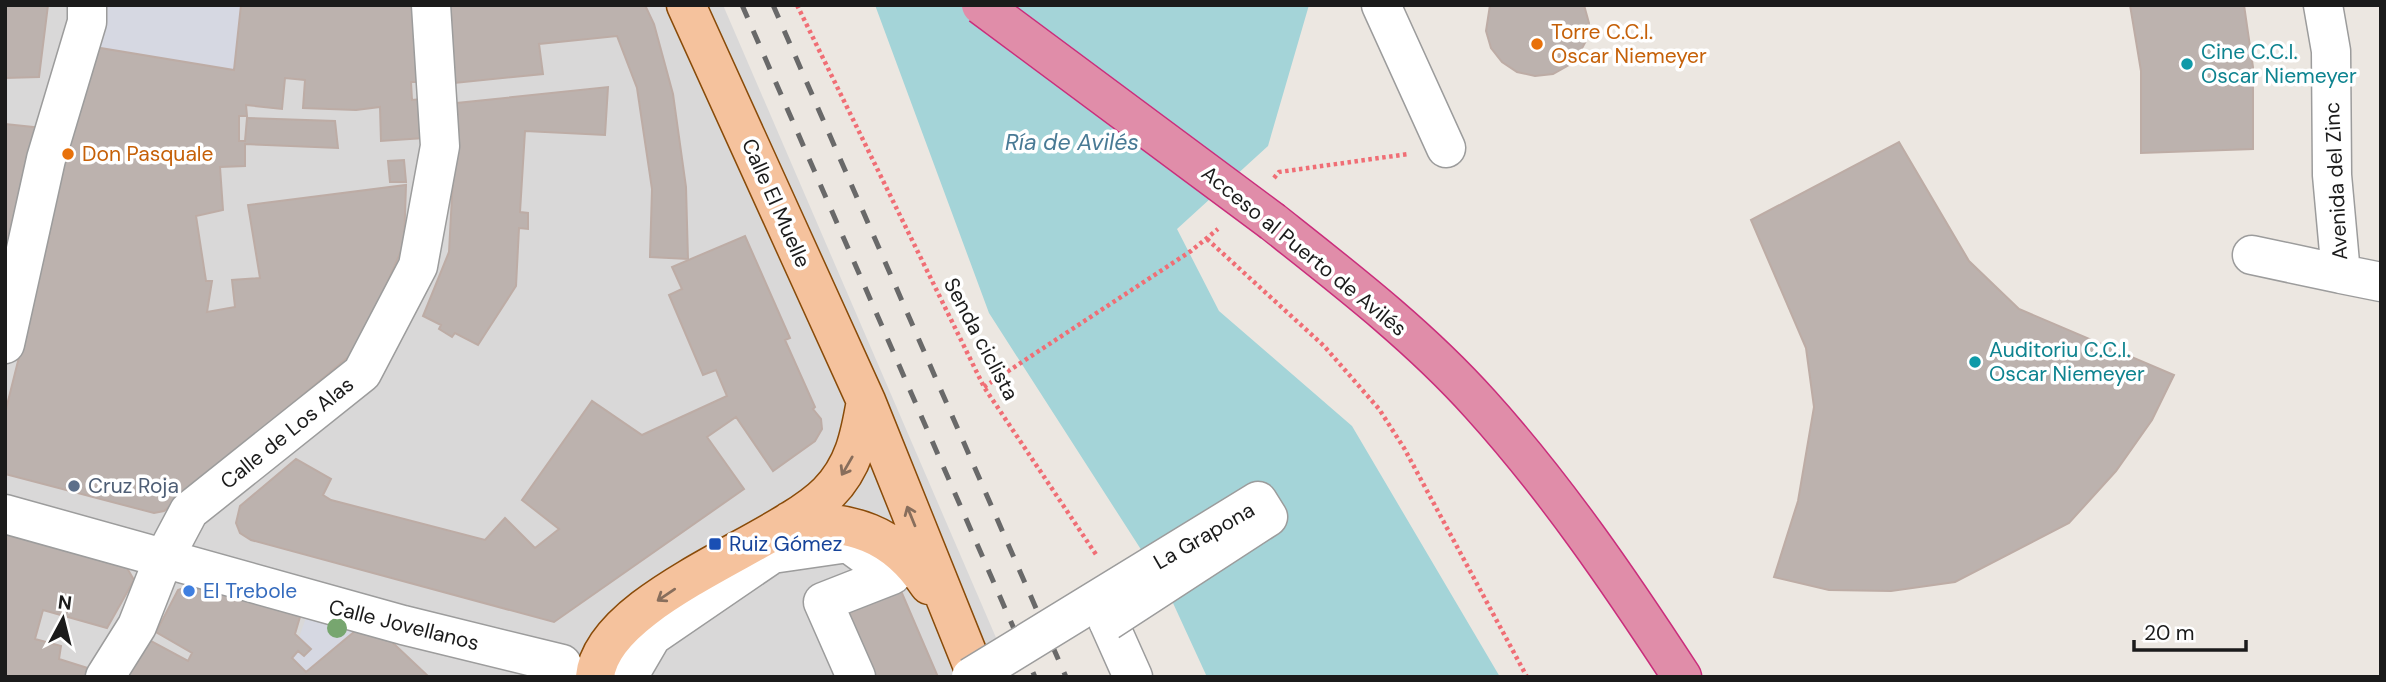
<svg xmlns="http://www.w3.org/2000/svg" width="2386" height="682" font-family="'DM Sans',sans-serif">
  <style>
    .residential { fill: #d9d8d8 }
    .plaza { fill: #d6d8e2 }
    .water { fill: #a4d4d8 }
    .building { fill: #bcb2ae; stroke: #bdaca5; stroke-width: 2 }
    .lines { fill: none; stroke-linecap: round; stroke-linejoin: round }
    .minor-casing { stroke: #9c9c9c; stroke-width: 41 }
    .major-casing { stroke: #894b09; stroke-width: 41 }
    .highway-casing { stroke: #ca2e7c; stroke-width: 41 }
    .path { stroke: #f06e75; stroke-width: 4.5; stroke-dasharray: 3.5 3.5; stroke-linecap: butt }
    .minor { stroke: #fff; stroke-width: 38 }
    .major { stroke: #f5c29d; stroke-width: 38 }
    .highway { stroke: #e08da9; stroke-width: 38 }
    .rail { stroke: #696969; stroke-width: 5; stroke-dasharray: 14 14; stroke-linecap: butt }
    .minor-bridge-casing { stroke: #9c9c9c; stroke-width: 41; stroke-linecap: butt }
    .highway-bridge-casing { stroke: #ca2e7c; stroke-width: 41; stroke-linecap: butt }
    .minor-bridge { stroke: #fff; stroke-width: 38 }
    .highway-bridge { stroke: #e08da9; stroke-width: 38 }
    .tree { fill: #77a66f }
    .oneway { stroke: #886e5c }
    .food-dot { fill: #e8710a; stroke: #fff; stroke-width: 2.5 }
    .culture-dot { fill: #0f9aa8; stroke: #fff; stroke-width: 2.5 }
    .service-dot { fill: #5c6f8a; stroke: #fff; stroke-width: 2.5 }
    .transit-dot { fill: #1a4fb4; stroke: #fff; stroke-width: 2.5 }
    .shop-dot { fill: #3f7fe0; stroke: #fff; stroke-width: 2.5 }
    .labels { text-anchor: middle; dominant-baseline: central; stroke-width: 7; stroke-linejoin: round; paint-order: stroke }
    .food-label { font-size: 21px; fill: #c56008; stroke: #fff; text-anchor: start }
    .culture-label { font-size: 21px; fill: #0d838f; stroke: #fff; text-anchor: start }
    .street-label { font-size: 21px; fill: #1b1b1b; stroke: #fff }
    .service-label { font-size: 21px; fill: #4e5e75; stroke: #fff; text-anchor: start }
    .transit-label { font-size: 21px; fill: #164399; stroke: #fff; text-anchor: start }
    .shop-label { font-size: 21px; fill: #366cbe; stroke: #fff; text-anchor: start }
    .water-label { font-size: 23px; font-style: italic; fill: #497a95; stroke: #fff }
  </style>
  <rect width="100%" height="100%" fill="#ece7e1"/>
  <!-- residential -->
  <path class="residential" d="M5,5H723L1013,677H5Z"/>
  <!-- plaza -->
  <path class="plaza" d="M87,5H241L234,70L82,45Z
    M312,601L403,626L352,677H265L293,654Z"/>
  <!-- water -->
  <path class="water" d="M875,5H1309L1268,146L1177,229L1219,311L1352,426L1500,677H1207L1167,590L989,313Z"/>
  <!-- building -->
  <path class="building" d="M5,5H48L39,77L5,78Z
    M241,5H419L426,82H411L412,100L421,99L424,138L381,141L380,107L356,110L303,108L305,80L285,78L282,109L246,105L247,116H239V141H245L247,118L335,121L338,148L245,144V166L220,167L223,210L196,216L206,281H212L207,312L235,307L232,280L260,278L248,205L406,185L404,244L359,348L164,511L154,513L5,474V413L48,241L82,45L234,70Z
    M433,5H645L654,24L673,94L686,187L688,259L650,257L652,189L637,88L617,36L539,44L543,74L445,84Z
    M1490,5H1584L1589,23L1587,39L1579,54L1569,65L1553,74L1535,76L1517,72L1502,62L1491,48L1486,31Z
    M2130,5H2244L2253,67V149L2141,153V71Z
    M608,87L605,135L525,131L520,212L528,213V229L519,228L516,286L478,345L455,333L452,337L439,329L441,325L423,316L449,252L457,103Z
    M5,124L42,128L5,305Z
    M1899,142L1969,261L2019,309L2174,375L2152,420L2116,471L2069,523L1955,582L1891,591L1829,590L1774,577L1798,501L1814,407L1806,348L1751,220Z
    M404,160L406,182H390L388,161Z
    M745,236L790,338L785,340L815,407L813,409L821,419L822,429L815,441L773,471L736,417L707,437L744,489L554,622L251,540L240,533L236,523L240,506L296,459L331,479L323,495L331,500L485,540L505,518L535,548L559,529L522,500L592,401L642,435L727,396L716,370L703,375L669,295L682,289L672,267Z
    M5,528L123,561L134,580L107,628L43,610L35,639L61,646L59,659L100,672L98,677H5Z
    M895,577L938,677H857L826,607Z
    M199,582L302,610L295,634L311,649L304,656L298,651L292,658L306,672L360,627L392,642L429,677H119L140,635L188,661L192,653L156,632L178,590Z"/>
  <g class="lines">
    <!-- minor casing -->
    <g class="minor-casing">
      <path id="minor" d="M1381,5L1446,148
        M2323,5L2331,51L2332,175L2341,274L2381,282
        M2252,255L2341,274
        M5,344L46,159L87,22V5
        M5,514L403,625L562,664
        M1108,621L1133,677
        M105,677L137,626L163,560L189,511L362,373L418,266L440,146L431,5
        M628,677L652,636L772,554L848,543L892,575L823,602L856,677"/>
    </g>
    <!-- major casing -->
    <g class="major-casing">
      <path id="major" d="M686,5L866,401L977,677
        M790,521C852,522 893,531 929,585
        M595,677C602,599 778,544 828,493C854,467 860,436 866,401"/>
    </g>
    <!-- highway casing -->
    <g class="highway-casing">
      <path id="highway" d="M1273,222C1345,279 1419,336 1480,404C1556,488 1620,582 1682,677"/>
    </g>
    <!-- path -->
    <path class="path" d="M797,5L984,387L1097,556
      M1274,178L1279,172L1408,154
      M1207,239L1324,346L1379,409L1404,448L1527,677
      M984,387L1191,251L1218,229"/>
    <!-- minor -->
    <use href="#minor" class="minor"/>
    <!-- major -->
    <use href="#major" class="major"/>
    <!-- highway -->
    <use href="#highway" class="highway"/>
    <!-- rail -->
    <path class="rail" d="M742,5L1035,677
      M773,5L1066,677"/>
    <!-- minor-bridge casing -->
    <g class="minor-bridge-casing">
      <path id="minor-bridge" d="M971,677L1258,501L1268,517L1108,621"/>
    </g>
    <!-- highway-bridge casing -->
    <g class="highway-bridge-casing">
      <path id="highway-bridge" d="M981,5L1273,222"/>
    </g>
    <!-- minor-bridge -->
    <use href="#minor-bridge" class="minor-bridge"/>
    <!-- highway-bridge -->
    <use href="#highway-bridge" class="highway-bridge"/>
  </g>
  <!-- trees -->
  <circle class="tree" cx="337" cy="628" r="10"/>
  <!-- one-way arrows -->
  <defs><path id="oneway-shaft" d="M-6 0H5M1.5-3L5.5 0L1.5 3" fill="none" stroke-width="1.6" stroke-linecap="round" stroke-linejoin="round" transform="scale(1.75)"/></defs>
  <g class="oneway">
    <use href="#oneway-shaft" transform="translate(847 466) rotate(120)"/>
    <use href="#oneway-shaft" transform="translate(911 516) rotate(-112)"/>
    <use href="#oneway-shaft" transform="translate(666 595) rotate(146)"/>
  </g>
  <!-- markers -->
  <g class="food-dot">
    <circle cx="1537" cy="44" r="7"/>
    <circle cx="68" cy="154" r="7"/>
  </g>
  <g class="culture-dot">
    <circle cx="2187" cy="64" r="7"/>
    <circle cx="1975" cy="362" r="7"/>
  </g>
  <circle class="service-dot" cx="74" cy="486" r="7"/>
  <rect class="transit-dot" x="708" y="537" width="14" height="14" rx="3.5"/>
  <circle class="shop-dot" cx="189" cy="591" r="7"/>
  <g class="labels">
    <!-- food labels -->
    <g class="food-label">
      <text x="1551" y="32">Torre C.C.I.<tspan x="1551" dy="24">Oscar Niemeyer</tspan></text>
      <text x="82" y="154">Don Pasquale</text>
    </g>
    <!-- culture labels -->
    <g class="culture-label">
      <text x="2201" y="52">Cine C.C.I.<tspan x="2201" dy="24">Oscar Niemeyer</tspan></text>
      <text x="1989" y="350">Auditoriu C.C.I.<tspan x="1989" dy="24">Oscar Niemeyer</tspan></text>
    </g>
    <!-- street labels -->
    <g class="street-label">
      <text transform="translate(2336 181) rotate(-93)">Avenida del Zinc</text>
      <text transform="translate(776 203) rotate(66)">Calle El Muelle</text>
      <text transform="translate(1304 251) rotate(39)">Acceso al Puerto de Avilés</text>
      <text transform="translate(981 339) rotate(62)">Senda ciclista</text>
      <text transform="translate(287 433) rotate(-39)">Calle de Los Alas</text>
      <text transform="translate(1204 536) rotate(-30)">La Grapona</text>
      <text transform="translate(404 625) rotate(14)">Calle Jovellanos</text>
    </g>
    <!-- service labels -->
    <g class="service-label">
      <text x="88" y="486">Cruz Roja</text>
    </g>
    <!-- transit labels -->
    <g class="transit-label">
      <text x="729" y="544">Ruiz Gómez</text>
    </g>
    <!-- shop labels -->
    <g class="shop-label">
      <text x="203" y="591">El Trebole</text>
    </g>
    <!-- water labels -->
    <g class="water-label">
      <text x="1072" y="142">Ría de Avilés</text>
    </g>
  </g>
  <!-- border -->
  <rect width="2386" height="682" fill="none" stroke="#1b1b1b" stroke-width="14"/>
  <!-- north arrow -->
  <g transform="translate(63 619) rotate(7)" stroke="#ffffff" stroke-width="5" paint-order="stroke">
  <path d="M0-5L12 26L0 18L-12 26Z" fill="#1b1b1b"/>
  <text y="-10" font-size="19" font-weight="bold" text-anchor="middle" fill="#1b1b1b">N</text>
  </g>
  <!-- scale -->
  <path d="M2134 640v10h112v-10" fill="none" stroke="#1b1b1b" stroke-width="3.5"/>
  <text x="2144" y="640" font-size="21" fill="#1b1b1b" stroke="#ffffff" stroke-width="5" paint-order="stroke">20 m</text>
</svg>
